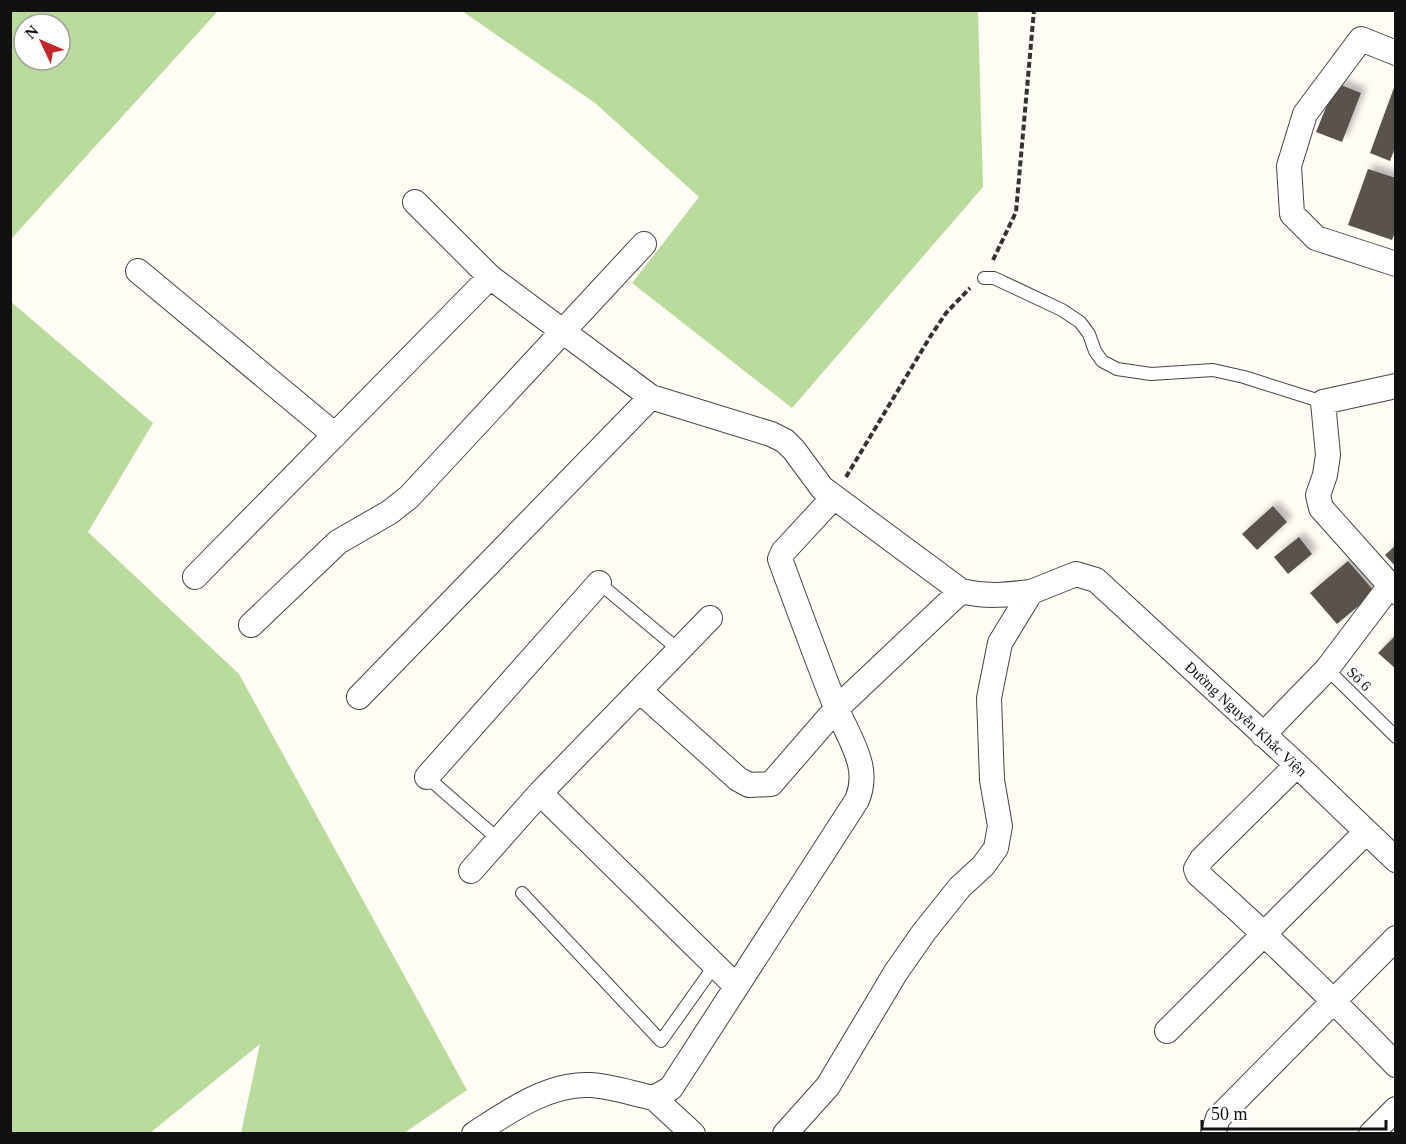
<svg xmlns="http://www.w3.org/2000/svg" width="1406" height="1144" font-family="'Times New Roman',serif">
  <style>
    .forest { fill: #b9dc9c; fill-rule: evenodd }
    .building { fill: #5a524d; filter: url(#shadow) }
    .lines { fill: none; stroke-linecap: round; stroke-linejoin: round }
    .lane-casing { stroke: #444; stroke-width: 14 }
    .street-casing { stroke: #444; stroke-width: 26 }
    .path { stroke: #333; stroke-width: 4; stroke-dasharray: 6 3; stroke-linecap: butt }
    .lane { stroke: #fff; stroke-width: 12 }
    .street { stroke: #fff; stroke-width: 24 }
    .labels { text-anchor: middle; dominant-baseline: central; stroke-width: 6; stroke-linejoin: round; paint-order: stroke }
    .street-label { font-size: 15px; fill: #111; stroke: #fff }
  </style>
  <defs>
    <filter id="shadow"><feDropShadow dx="5.5" dy="-5.5" stdDeviation="3" flood-color="#0004"/></filter>
  </defs>
  <rect width="100%" height="100%" fill="#fffdf5"/>
  <!-- forest -->
  <path class="forest" d="M11,10L218,11L12,238L11,275ZM24,24H60V60H24Z
    M462,11H978L983,187L792,408L632,283L699,197L595,103Z
    M10,301L153,423L88,532L239,674L467,1090L404,1133H241L260,1044L150,1133H11Z"/>
  <!-- building -->
  <path class="building" d="M1336,83L1361,93L1342,142L1316,132Z
    M1395,85L1396,145L1390,161L1370,153Z
    M1368,169L1396,178V230L1392,240L1348,225Z
    M1273,506L1287,522L1257,550L1242,534Z
    M1299,537L1312,554L1288,574L1274,557Z
    M1396,545V567L1385,555Z
    M1348,561L1375,592L1337,624L1310,593Z
    M1396,635V669L1378,653Z"/>
  <g class="lines">
    <!-- lane casing -->
    <g class="lane-casing">
      <path id="lane" d="M984,278H994L1062,310L1080,322L1089,334L1095,351L1102,361L1117,369L1151,374L1213,370L1244,377L1323,402
        M599,583L679,650
        M1327,669L1396,737
        M427,777L498,839
        M522,893L661,1041L715,965"/>
    </g>
    <!-- street casing -->
    <g class="street-casing">
      <path id="street" d="M1396,53L1361,39L1305,114L1289,166L1292,214L1316,238L1396,264
        M415,202L490,277L651,397L771,434L785,441L794,450L822,488L961,591
        M138,271L335,435
        M1396,386L1323,402L1328,455L1325,475L1318,495L1321,508L1396,592
        M195,577L490,277
        M251,625L338,542L390,512L409,497L644,244
        M640,691L738,779L749,785L771,784L836,709L961,591C986,597 1006,595 1031,592
        M359,697L651,397
        M1263,735L1327,669L1389,587
        M1297,765L1202,859L1196,869L1198,874C1267,935 1332,998 1396,1065
        M427,777L599,583
        M540,793L736,986
        M471,871L540,793L710,618
        M1167,1031L1366,832
        M654,1098L693,1134
        M474,1134C508,1112 548,1083 590,1085C611,1086 634,1094 654,1098L671,1088L857,800C862,788 863,777 860,764C855,743 843,725 835,705C816,657 798,608 780,559L783,552L833,498
        M785,1134L828,1086L896,972L924,932L960,887L983,866L996,848L1000,826L992,780L989,698L1000,643L1031,592L1076,574L1096,580L1297,765L1396,860
        M1213,1134L1218,1118L1396,938
        M1371,1134L1396,1109"/>
    </g>
    <!-- path -->
    <path class="path" d="M993,260L1016,212L1034,10
      M846,477L930,337L946,313L970,288"/>
    <!-- lane -->
    <use href="#lane" class="lane"/>
    <!-- street -->
    <use href="#street" class="street"/>
  </g>
  <g class="labels">
    <!-- street labels -->
    <g class="street-label">
      <text transform="translate(1359 679) rotate(45)">Số 6</text>
      <text transform="translate(1246 719) rotate(43)">Đường Nguyễn Khắc Viện</text>
    </g>
  </g>
  <!-- border -->
  <rect width="1406" height="1144" fill="none" stroke="#111111" stroke-width="24"/>
  <!-- north arrow -->
  <g transform="translate(42 42) rotate(314)"><circle r="28" fill="#ffffff" stroke="#a0a0a0" stroke-width="1.5"/>
  <path d="M0-4.5L10 22L0 15L-10 22Z" fill="#c4262e"/>
  <text y="-9" font-size="16" font-weight="bold" text-anchor="middle" fill="#111111">N</text>
  </g>
  <!-- scale -->
  <path d="M1202 1120v9h184v-9" fill="none" stroke="#111111" stroke-width="3"/>
  <text x="1211" y="1120" font-size="18" fill="#111111" stroke="#ffffff" stroke-width="4.5" paint-order="stroke">50 m</text>
</svg>
